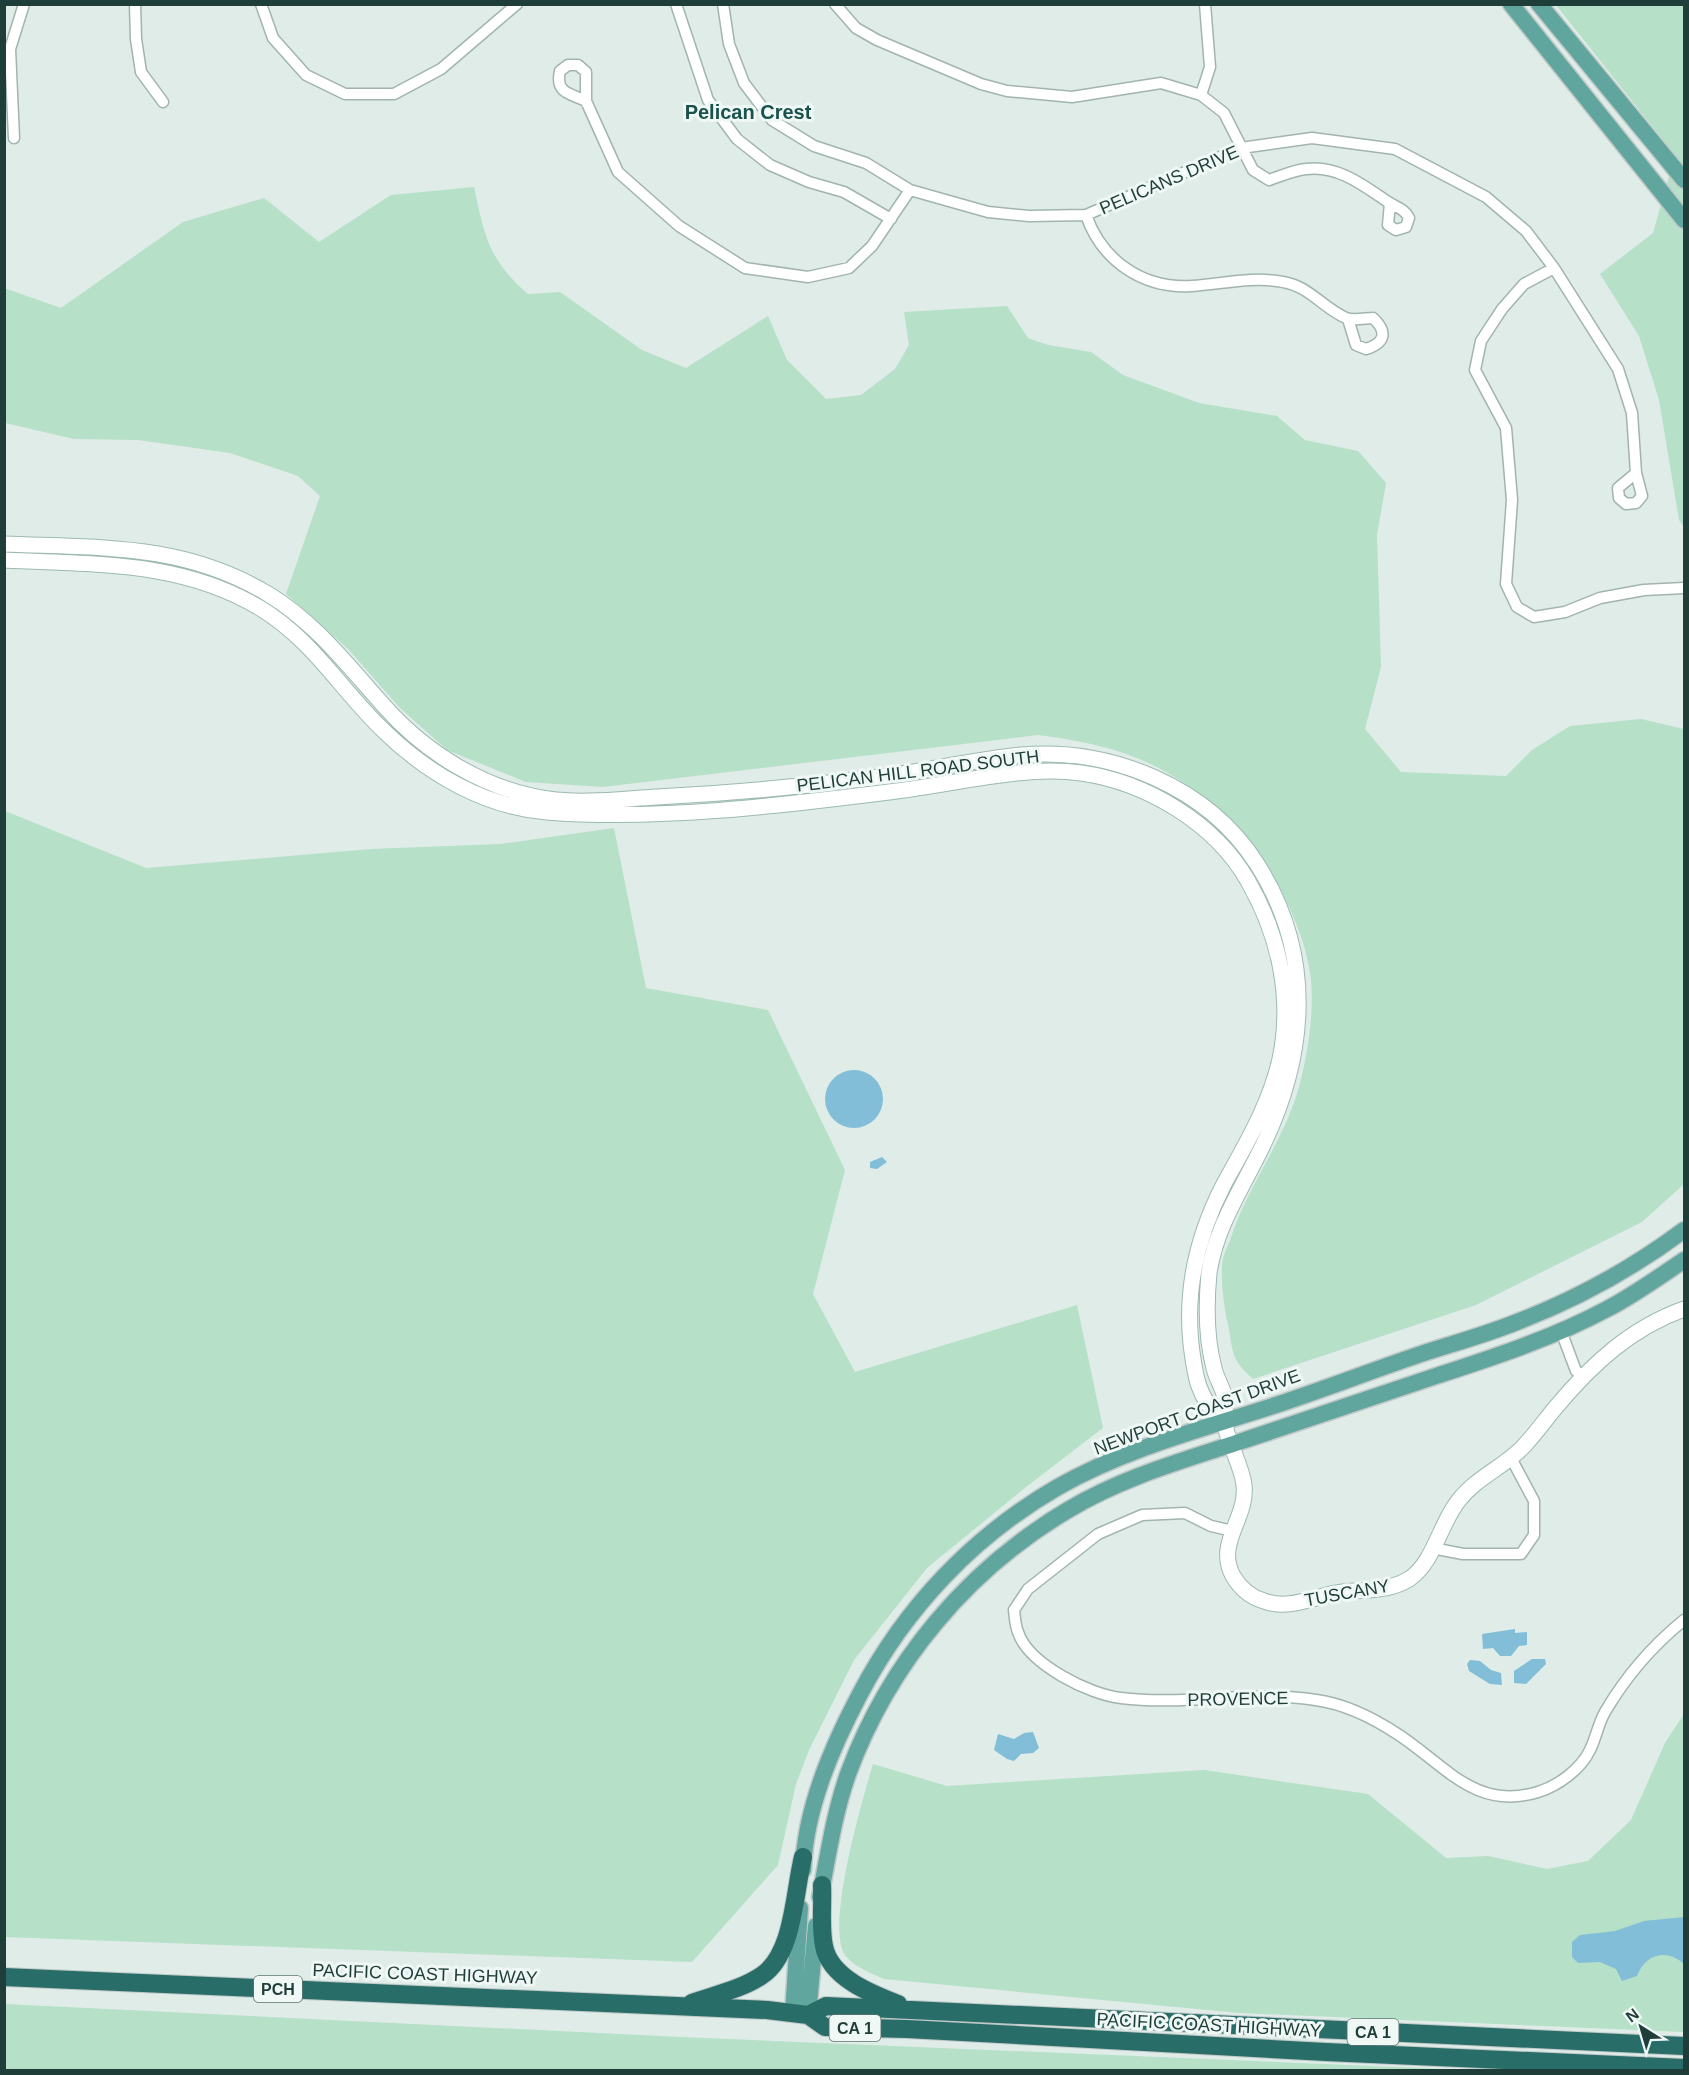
<svg xmlns="http://www.w3.org/2000/svg" width="1689" height="2075" font-family="Arial,sans-serif">
  <style>
    .green { fill: #b6e0c7 }
    .water { fill: #82bed7 }
    .lines { fill: none; stroke-linecap: round; stroke-linejoin: round }
    .street-casing { stroke: #a2b4b0; stroke-width: 13 }
    .secondary-casing { stroke: #9db9b3; stroke-width: 17 }
    .primary-casing { stroke: #c0c9c8; stroke-width: 19 }
    .highway-casing { stroke: #c0c9c8; stroke-width: 20 }
    .street { stroke: #fff; stroke-width: 10 }
    .secondary { stroke: #fff; stroke-width: 15 }
    .primary { stroke: #60a69e; stroke-width: 16 }
    .highway { stroke: #286d68; stroke-width: 18 }
    .labels { text-anchor: middle; dominant-baseline: central; stroke-width: 6; stroke-linejoin: round; paint-order: stroke }
    .shield { fill: #f0f8f5; stroke: #5e7672; stroke-width: 1.5 }
    .shield-label { font-size: 16px; font-weight: bold; fill: #1f3e3a }
    .street-label { font-size: 18px; fill: #1f3e3a; stroke: #f0f8f5 }
    .neighbourhood-label { font-size: 20px; font-weight: bold; fill: #19524c; stroke: #f0f8f5 }
  </style>
  <rect width="100%" height="100%" fill="#dfece8"/>
  <!-- green -->
  <path class="green" d="M1556,5H1684V527L1679,520L1659,400L1639,336L1600,274L1653,233L1675,155Z
    M474,187C485,237 488,259 528,294L560,292L642,350L686,368L768,316L787,360L826,399L861,395L895,369L909,345L904,312L1007,306L1028,338L1048,345L1091,352L1123,375L1199,403L1277,416L1305,440L1358,451L1386,483L1377,535L1381,667L1365,729L1401,772L1506,776L1532,750L1570,726L1641,719L1684,729V1184L1642,1222L1476,1305L1253,1379C1230,1358 1234,1354 1228,1325C1224,1306 1221,1285 1222,1266C1222,1257 1227,1248 1230,1240C1247,1187 1284,1141 1299,1087C1308,1053 1314,1014 1311,979C1305,928 1273,867 1238,830C1177,766 1125,746 1038,735L603,787L526,782L447,750L400,708L349,650L286,594L320,496L298,476L230,453L138,440L74,439L5,423L4,288L61,308L183,222L264,198L319,242L391,195Z
    M5,811L146,868L371,849L500,844L614,828L646,988L768,1010L845,1170L813,1294L855,1372L1077,1305L1103,1428L1026,1487L927,1568L854,1660L809,1750L796,1784L778,1865L692,1962L5,1937Z
    M1684,1714V2032L1239,2013L884,1979C871,1973 854,1967 845,1955C825,1926 863,1798 873,1764L947,1786L1204,1770L1368,1794L1446,1858L1488,1856L1547,1869L1588,1861L1631,1820L1665,1743Z
    M5,2004L681,2037L1468,2070H5Z"/>
  <!-- water -->
  <path class="water" d="M825 1099a29 29 0 1 1 58 0a29 29 0 1 1-58 0Z
    M882,1157L887,1162L877,1169L870,1168V1162Z
    M1515,1629V1633L1527,1632V1645L1519,1646L1511,1656H1500L1493,1648L1483,1649L1482,1634Z
    M1532,1659H1545L1546,1664L1526,1684L1514,1683V1671Z
    M1470,1660L1480,1661L1491,1670L1501,1673L1502,1685L1490,1684L1469,1671L1467,1664Z
    M1033,1732L1039,1748L1033,1753L1021,1754L1014,1761L1007,1759L994,1750L998,1734L1014,1739L1024,1733Z
    M1684,1917V1964C1667,1948 1645,1954 1637,1976L1622,1981L1616,1969L1600,1962L1578,1963L1572,1957V1942L1580,1935L1615,1931L1644,1921Z"/>
  <g class="lines">
    <!-- street casing -->
    <g class="street-casing">
      <path id="street" d="M135,4L136,39L141,72L163,102
        M261,4L273,38L306,75L345,94H394L441,69L517,4
        M676,4L708,100L737,139L770,165L809,182L844,192L891,219
        M723,4L729,44L744,83L772,120L814,146L866,163L910,190L988,212L1029,216L1086,215L1241,148L1312,138L1395,149L1486,197L1526,231L1554,268L1618,369L1632,413L1636,473L1642,496L1636,503L1626,504L1619,498L1618,488L1636,473
        M835,4L856,28L877,40L981,84L1007,91L1072,97L1161,83L1201,95L1224,113L1253,170L1269,180C1281,176 1294,170 1306,169C1338,165 1363,185 1388,202C1397,208 1404,208 1409,218L1406,227L1396,230L1388,225L1390,203
        M1201,95L1210,67L1205,4
        M586,101C569,93 555,93 560,71L568,65H578L586,72V101L618,172L679,226L745,268L808,277L849,268L872,246L910,190
        M14,138L10,49L24,4
        M1086,215C1102,261 1143,289 1192,286C1222,284 1253,276 1283,282C1309,286 1323,308 1346,318C1353,321 1366,318 1373,318C1388,332 1385,343 1366,349L1356,345L1348,319
        M1554,268L1524,284L1502,309L1481,341L1475,370L1506,428L1512,500L1506,584L1517,607L1534,617L1565,612L1600,598L1644,590L1684,588
        M1561,1331L1576,1371L1584,1375
        M1233,1531L1211,1526L1185,1513L1142,1515L1098,1534L1028,1589L1014,1610C1015,1617 1015,1625 1018,1632C1028,1664 1090,1695 1121,1698C1186,1706 1251,1690 1316,1700C1345,1704 1375,1719 1399,1735C1446,1766 1476,1811 1538,1792C1558,1786 1581,1769 1590,1750C1596,1738 1598,1724 1605,1712C1626,1676 1652,1646 1684,1620
        M1432,1548L1463,1554H1521L1534,1535V1501L1511,1458"/>
    </g>
    <!-- secondary casing -->
    <g class="secondary-casing">
      <path id="secondary" d="M4,544C100,548 183,543 268,594C316,623 348,666 385,707C426,753 485,790 548,799C583,804 621,799 657,797C734,793 810,786 887,776C932,770 977,759 1021,755C1111,747 1208,787 1257,864C1318,960 1306,1064 1255,1161C1236,1198 1215,1232 1209,1273C1206,1305 1206,1338 1214,1368C1216,1377 1221,1385 1224,1394C1227,1407 1223,1419 1227,1433C1232,1450 1242,1468 1244,1485C1248,1518 1215,1543 1233,1576C1240,1588 1250,1597 1264,1601C1290,1611 1316,1595 1343,1592C1366,1589 1388,1592 1409,1579C1434,1563 1440,1523 1459,1500C1476,1478 1502,1468 1522,1448C1534,1436 1545,1420 1556,1407C1592,1364 1631,1328 1684,1309
        M4,560C94,565 180,560 260,608C314,641 340,689 384,731C428,774 485,807 547,812C658,821 786,805 897,791C955,784 1024,765 1081,773C1146,782 1215,823 1248,881C1279,935 1293,998 1280,1059C1270,1104 1246,1144 1224,1184C1198,1234 1185,1287 1191,1344C1195,1377 1198,1399 1223,1421"/>
    </g>
    <!-- primary casing -->
    <g class="primary-casing">
      <path id="primary" d="M1511,4L1684,220
        M1539,4L1684,180
        M803,1870C805,1809 832,1747 860,1694C905,1608 973,1536 1058,1487C1123,1450 1198,1430 1270,1407C1319,1391 1368,1372 1418,1355C1451,1344 1485,1335 1517,1322C1577,1299 1633,1268 1684,1230
        M820,1897C828,1856 834,1814 848,1774C889,1663 967,1570 1068,1510C1121,1478 1181,1461 1239,1442C1304,1420 1370,1398 1436,1376C1494,1357 1553,1338 1607,1309C1634,1295 1659,1277 1684,1260
        M793,2013L800,1908
        M808,2015L816,1926"/>
    </g>
    <!-- highway casing -->
    <g class="highway-casing">
      <path id="highway" d="M822,1885C823,1905 820,1927 824,1946C830,1978 872,1994 898,2004
        M4,1977L767,2010L808,2015L825,2027L907,2029L1326,2052L1684,2068
        M692,2003C714,1995 742,1989 761,1976C794,1955 794,1893 803,1857
        M808,2015L826,2006L1684,2046"/>
    </g>
    <!-- street -->
    <use href="#street" class="street"/>
    <!-- secondary -->
    <use href="#secondary" class="secondary"/>
    <!-- primary -->
    <use href="#primary" class="primary"/>
    <!-- highway -->
    <use href="#highway" class="highway"/>
  </g>
  <g class="labels">
    <!-- shield labels -->
    <g class="shield">
      <rect x="254" y="1976" width="48" height="26" rx="4.5"/>
      <rect x="829.5" y="2015" width="51" height="26" rx="4.5"/>
      <rect x="1347.5" y="2019" width="51" height="26" rx="4.5"/>
    </g>
    <g class="shield-label">
      <text x="278" y="1989">PCH</text>
      <text x="855" y="2028">CA 1</text>
      <text x="1373" y="2032">CA 1</text>
    </g>
    <!-- street labels -->
    <g class="street-label">
      <text transform="translate(1169 180) rotate(-23)">PELICANS DRIVE</text>
      <text transform="translate(918 771) rotate(-7)">PELICAN HILL ROAD SOUTH</text>
      <text transform="translate(1197 1412) rotate(-20)">NEWPORT COAST DRIVE</text>
      <text transform="translate(1347 1593) rotate(-10)">TUSCANY</text>
      <text transform="translate(1238 1699) rotate(-1)">PROVENCE</text>
      <text transform="translate(425 1974) rotate(2)">PACIFIC COAST HIGHWAY</text>
      <text transform="translate(1209 2025) rotate(3)">PACIFIC COAST HIGHWAY</text>
    </g>
    <!-- neighbourhood labels -->
    <g class="neighbourhood-label">
      <text x="748" y="112">Pelican Crest</text>
    </g>
  </g>
  <!-- border -->
  <rect width="1689" height="2075" fill="none" stroke="#1f3e3a" stroke-width="12"/>
  <!-- north arrow -->
  <g transform="translate(1641 2027) rotate(323)" stroke="#f0f8f5" stroke-width="4.5" paint-order="stroke">
  <path d="M0-4.5L10 22L0 15L-10 22Z" fill="#1f3e3a"/>
  <text y="-9" font-size="16" font-weight="bold" text-anchor="middle" fill="#1f3e3a">N</text>
  </g>
</svg>
